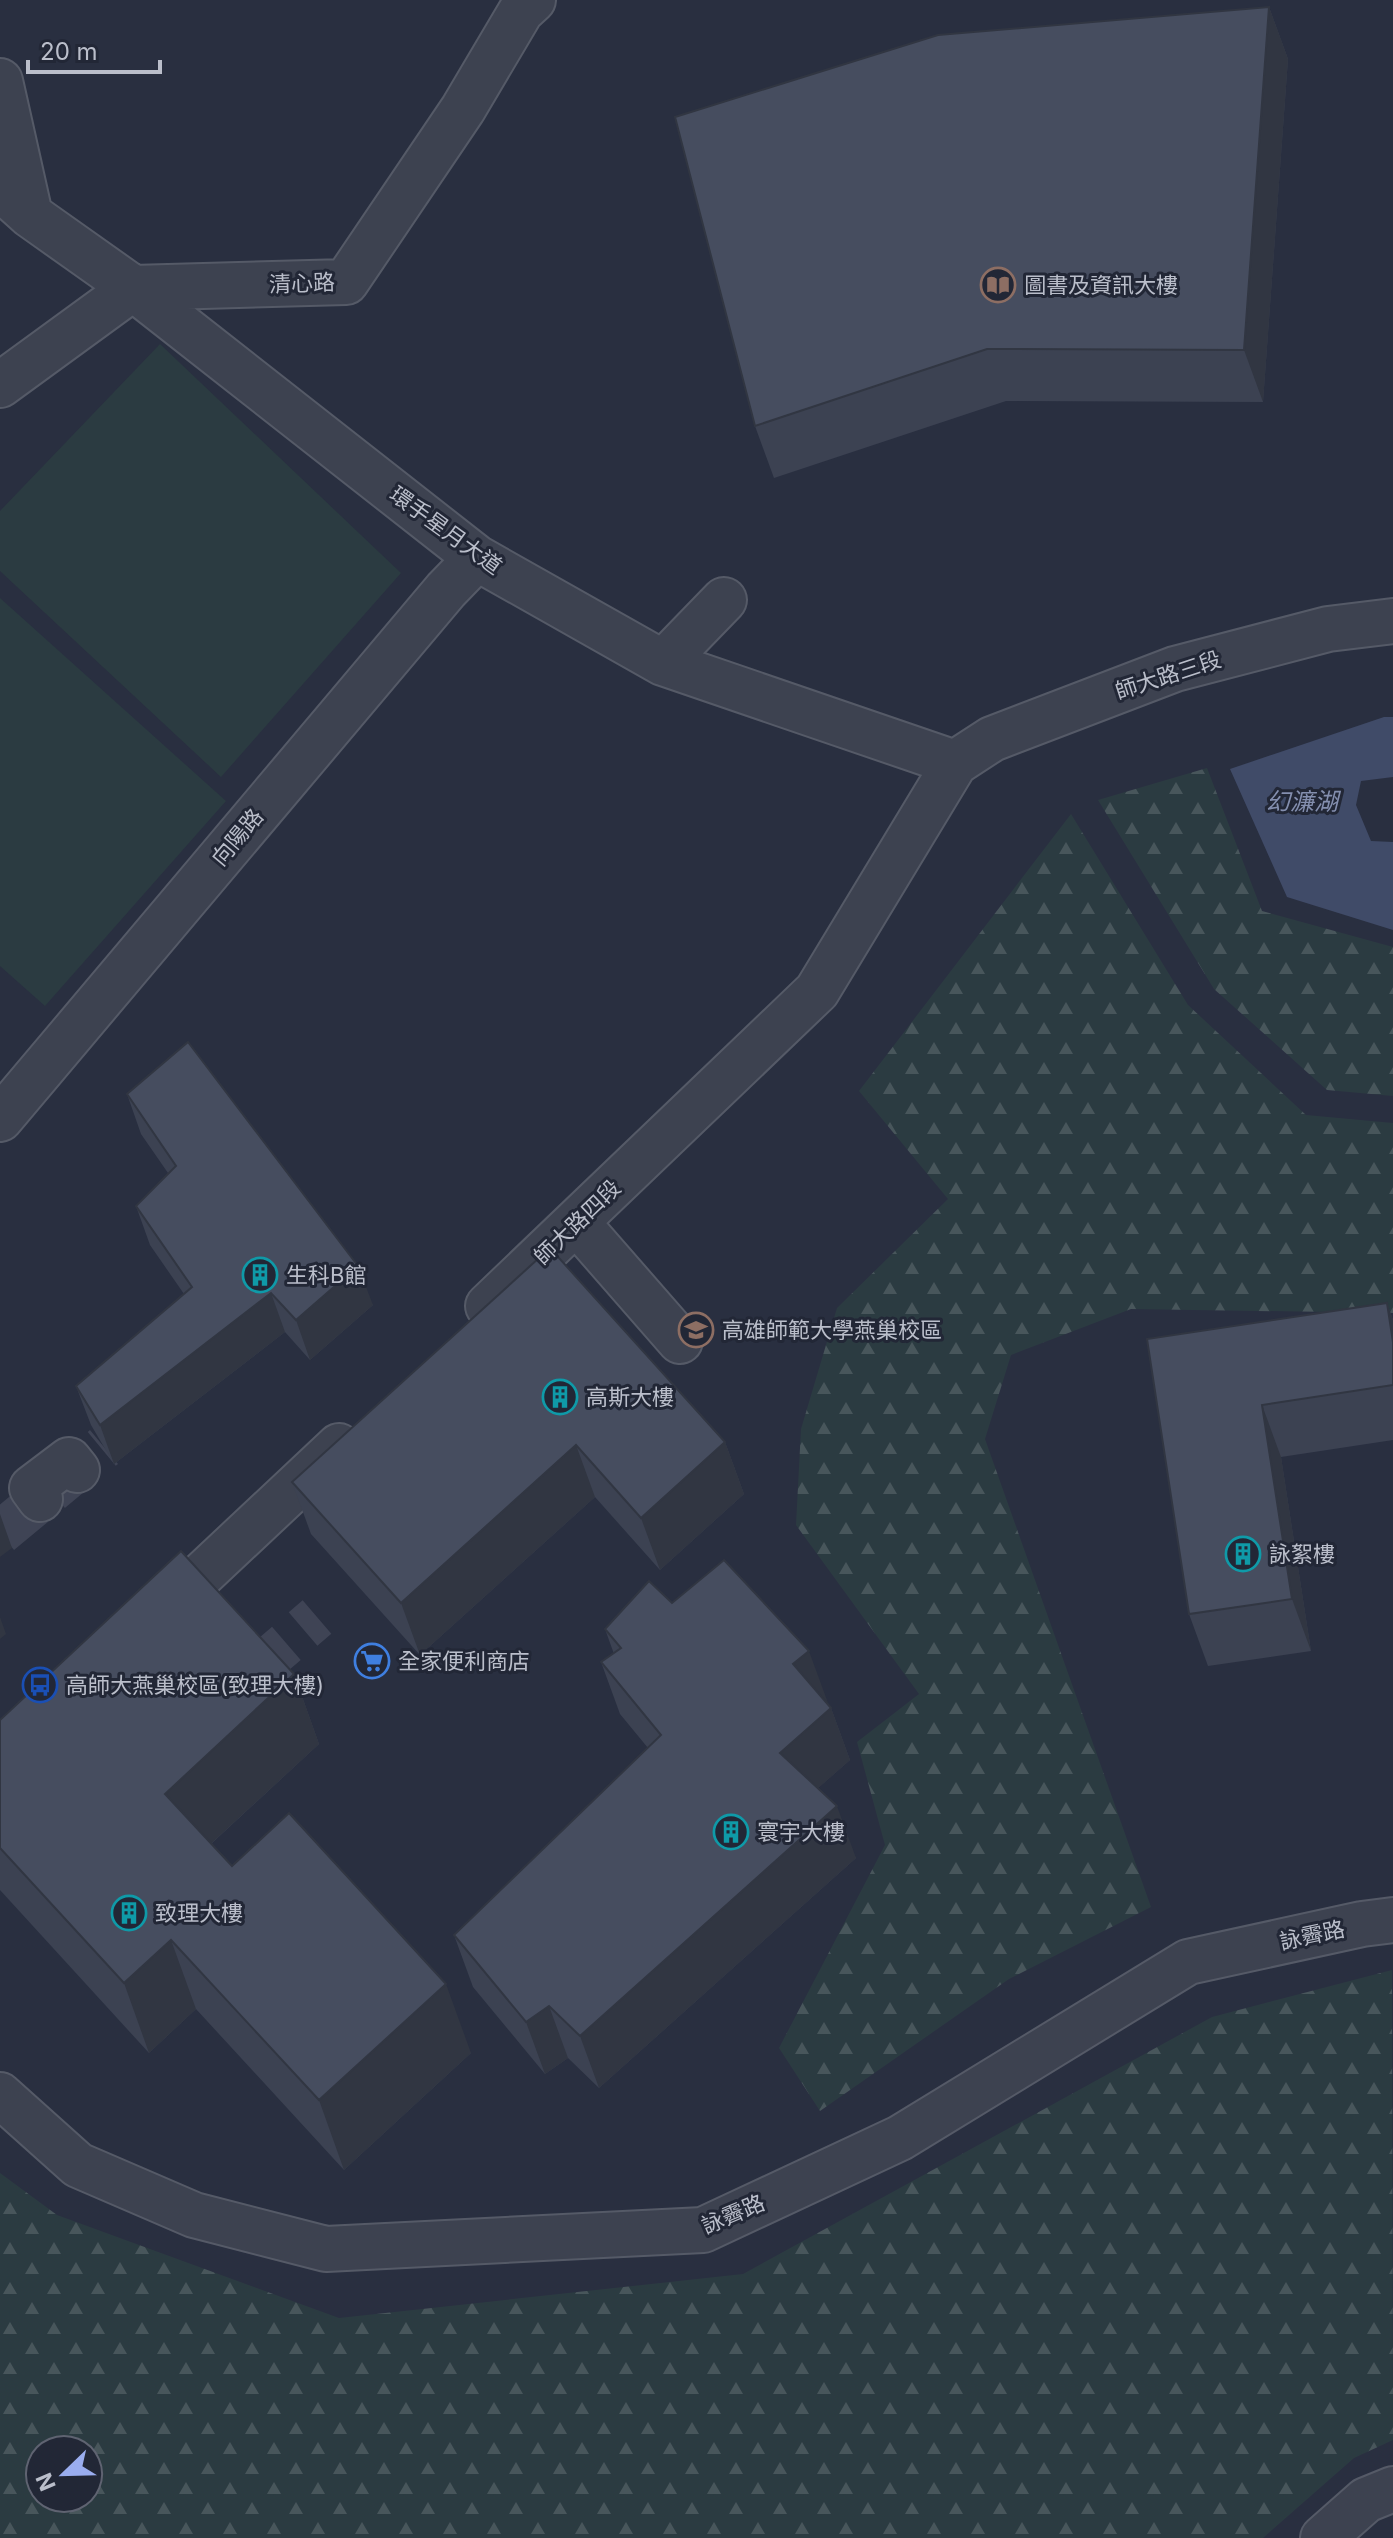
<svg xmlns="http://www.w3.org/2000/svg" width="1393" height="2538" font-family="Inter,'Noto Sans TC',sans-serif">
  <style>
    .forest { fill: url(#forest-firs); fill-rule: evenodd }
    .pitch { fill: #2b3b41 }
    .water { fill: #404b68 }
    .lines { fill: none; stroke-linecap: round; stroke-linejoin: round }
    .minor-tunnel { stroke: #3f4455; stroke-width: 44; stroke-dasharray: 44 22; stroke-linecap: butt }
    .minor-casing { stroke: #555a67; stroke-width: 48 }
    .minor { stroke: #3d4250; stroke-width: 44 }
    .wall { fill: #3c4252 }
    .shaded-wall { fill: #313642 }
    .building { fill: #464d5f; stroke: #313642; stroke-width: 2 }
    .labels { text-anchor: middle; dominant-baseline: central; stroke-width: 6; stroke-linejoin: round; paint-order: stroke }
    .street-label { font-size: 22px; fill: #babeca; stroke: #222736 }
    .poi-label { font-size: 22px; fill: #babeca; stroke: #222736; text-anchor: start }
    .water-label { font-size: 24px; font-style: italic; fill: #848faf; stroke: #222736 }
  </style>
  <defs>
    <pattern id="forest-firs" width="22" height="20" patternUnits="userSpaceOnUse" patternTransform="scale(2)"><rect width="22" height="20" fill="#2b3b41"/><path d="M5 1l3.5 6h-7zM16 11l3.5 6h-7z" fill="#48565b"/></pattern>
  </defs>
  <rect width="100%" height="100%" fill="#292f40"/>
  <!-- forest -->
  <path class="forest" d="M1207,768L1262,911L1393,947V1096L1327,1090L1214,989L1098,800Z
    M1071,814L1188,1005L1306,1115L1393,1123V1313L1131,1309L1011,1355L985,1439L1151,1907L1009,1979L820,2111L779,2048L885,1845L857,1742L919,1694L796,1525L801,1429L837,1308L948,1199L859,1091Z
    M1392,1970L1393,2440L1354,2458L1263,2538H0V2173L57,2215L339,2318L743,2274L1212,2017ZM40,2450H88V2498H40Z"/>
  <!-- pitch -->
  <path class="pitch" d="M160,344L401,573L221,777L0,571V511Z
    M0,598L226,801L45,1006L0,966Z"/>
  <!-- water -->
  <path class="water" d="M1384,717H1393V777L1361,781L1356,805L1371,841L1393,842V930L1287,897L1230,769Z"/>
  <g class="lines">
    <!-- minor-tunnel -->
    <path class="minor-tunnel" d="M0,1533L104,1447
      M253,1672L317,1617"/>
    <!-- minor casing -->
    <g class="minor-casing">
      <path id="minor" d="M0,81L30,215
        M0,188L30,215L133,288L477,558L663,663L955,763
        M0,385L133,288L346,282L463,109L521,11L533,0
        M663,663L724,600
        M0,1119L446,590L477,558
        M577,1223L680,1341
        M488,1306L817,991L955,763L992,739L1175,669L1328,629L1393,621
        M40,1499L32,1488L69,1460L77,1470
        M159,1615L339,1446
        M0,2095L78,2165L194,2215L326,2249L703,2230L900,2138L1188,1962L1362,1924L1393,1920
        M1323,2538L1366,2500L1393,2489"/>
    </g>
    <!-- minor -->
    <use href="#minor" class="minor"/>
  </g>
  <!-- wall -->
  <path class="wall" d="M1269,7L1288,59L1263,402L1006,401L774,478L755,426Z
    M127,1094L373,1305L310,1360L285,1332L114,1464L91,1425L76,1386L184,1294L150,1245L136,1206L168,1173L141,1134Z
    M550,1248L725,1442L744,1494L660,1570L595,1497L420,1655L311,1534L292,1482Z
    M1387,1303L1393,1320V1440L1281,1457L1311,1651L1208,1666L1189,1614L1147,1339Z
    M672,1603L827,1704L831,1708L850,1760L818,1788L856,1858L599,2088L568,2058L545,2074L473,1987L454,1935L648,1748L620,1714L601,1662L614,1654L605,1629Z
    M294,1674L319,1744L211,1844L232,1866L471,2053L344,2170L196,2009L149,2053L0,1890V1720Z"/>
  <!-- shaded-wall -->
  <path class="shaded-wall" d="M1269,7L1288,59L1263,402L1244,350Z
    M358,1266L373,1305L310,1360L296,1320Z
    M271,1293L285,1332L114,1464L100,1425Z
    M1387,1303L1393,1320V1342Z
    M1262,1405L1281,1457L1311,1651L1292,1599Z
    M725,1442L744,1494L660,1570L641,1518Z
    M576,1445L595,1497L420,1655L401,1603Z
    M0,1514L12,1548L0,1557Z
    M0,1617L6,1634L0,1639Z
    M809,1651L828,1703L793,1664Z
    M294,1674L319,1744L190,1863L165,1794Z
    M831,1708L850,1760L799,1805L780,1753Z
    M837,1806L856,1858L599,2088L580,2036Z
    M171,1940L196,2009L149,2053L124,1983Z
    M446,1984L471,2053L344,2170L319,2100Z
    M549,2006L568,2058L545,2074L526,2022Z"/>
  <!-- building -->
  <path class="building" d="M1269,7L1244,350L987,349L755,426L675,117L938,35Z
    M188,1042L358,1266L296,1320L271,1293L100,1425L76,1386L192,1287L136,1206L176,1166L127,1094Z
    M550,1248L725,1442L641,1518L576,1445L401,1603L292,1482Z
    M1387,1303L1393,1342V1385L1262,1405L1292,1599L1189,1614L1147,1339Z
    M181,1551L294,1674L165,1794L232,1866L289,1813L446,1984L319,2100L171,1940L124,1983L0,1848V1720Z
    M724,1560L809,1651L793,1664L831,1708L780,1753L837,1806L580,2036L549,2006L526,2022L454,1935L661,1735L601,1662L621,1648L605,1629L649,1581L672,1603Z"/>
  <!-- icons -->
  <defs>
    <g id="library-ring" transform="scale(1.8)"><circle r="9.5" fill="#222736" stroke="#8d6e63" stroke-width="1.5"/><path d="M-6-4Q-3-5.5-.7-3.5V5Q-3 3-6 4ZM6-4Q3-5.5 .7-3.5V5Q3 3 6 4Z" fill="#8d6e63"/></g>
    <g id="building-ring" transform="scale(1.8)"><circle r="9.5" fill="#222736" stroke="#0f9aa8" stroke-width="1.5"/><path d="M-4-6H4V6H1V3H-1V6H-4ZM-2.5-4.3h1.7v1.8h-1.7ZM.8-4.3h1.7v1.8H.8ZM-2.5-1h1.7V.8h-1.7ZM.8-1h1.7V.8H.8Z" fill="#0f9aa8"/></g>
    <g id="university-ring" transform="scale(1.8)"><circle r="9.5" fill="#222736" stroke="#8d6e63" stroke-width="1.5"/><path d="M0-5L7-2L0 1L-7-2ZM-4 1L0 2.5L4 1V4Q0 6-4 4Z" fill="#8d6e63"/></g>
    <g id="supermarket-ring" transform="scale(1.8)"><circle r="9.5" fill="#222736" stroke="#3f7fe0" stroke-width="1.5"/><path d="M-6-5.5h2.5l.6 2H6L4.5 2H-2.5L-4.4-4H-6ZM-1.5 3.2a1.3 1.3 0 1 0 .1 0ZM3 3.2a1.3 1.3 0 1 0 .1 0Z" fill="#3f7fe0"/></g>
    <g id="bus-ring" transform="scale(1.8)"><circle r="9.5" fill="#222736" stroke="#1a4fb4" stroke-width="1.5"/><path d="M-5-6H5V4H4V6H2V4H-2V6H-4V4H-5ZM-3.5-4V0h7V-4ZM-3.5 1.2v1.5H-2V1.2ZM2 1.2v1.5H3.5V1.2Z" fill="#1a4fb4"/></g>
  </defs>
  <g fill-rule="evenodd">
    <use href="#library-ring" x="998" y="285"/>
    <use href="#building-ring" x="260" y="1275"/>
    <use href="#university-ring" x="696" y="1330"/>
    <use href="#building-ring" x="560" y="1397"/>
    <use href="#building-ring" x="1243" y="1554"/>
    <use href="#supermarket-ring" x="372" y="1661"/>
    <use href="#bus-ring" x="40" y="1685"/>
    <use href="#building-ring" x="731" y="1832"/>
    <use href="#building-ring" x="129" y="1913"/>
  </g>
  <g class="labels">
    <!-- street labels -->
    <g class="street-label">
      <text transform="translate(302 283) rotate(-2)">清心路</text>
      <text transform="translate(446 530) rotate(36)">環手星月大道</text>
      <text transform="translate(1168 675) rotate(-18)">師大路三段</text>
      <text transform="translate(237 837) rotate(-50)">向陽路</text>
      <text transform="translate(577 1222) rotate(-44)">師大路四段</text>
      <text transform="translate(1312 1935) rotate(-12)">詠霽路</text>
      <text transform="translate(733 2214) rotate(-23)">詠霽路</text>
    </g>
    <!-- poi labels -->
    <g class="poi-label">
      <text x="1024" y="285">圖書及資訊大樓</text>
      <text x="286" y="1275">生科B館</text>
      <text x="722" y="1330">高雄師範大學燕巢校區</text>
      <text x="586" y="1397">高斯大樓</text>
      <text x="1269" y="1554">詠絮樓</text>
      <text x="398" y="1661">全家便利商店</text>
      <text x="66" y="1685">高師大燕巢校區(致理大樓)</text>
      <text x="757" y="1832">寰宇大樓</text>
      <text x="155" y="1913">致理大樓</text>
    </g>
    <!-- water labels -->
    <g class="water-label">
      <text x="1302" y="801">幻濂湖</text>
    </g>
  </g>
  <!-- north arrow -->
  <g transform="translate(64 2474) rotate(247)"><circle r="38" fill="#222736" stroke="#5f6371" stroke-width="2"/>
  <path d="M0-6L14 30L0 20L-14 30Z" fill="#9aadef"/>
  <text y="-12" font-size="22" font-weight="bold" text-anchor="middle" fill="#babeca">N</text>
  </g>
  <!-- scale -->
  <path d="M28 60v12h132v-12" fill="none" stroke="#babeca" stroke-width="4"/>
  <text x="40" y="60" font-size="24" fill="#babeca" stroke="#222736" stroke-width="6" paint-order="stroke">20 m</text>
</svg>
